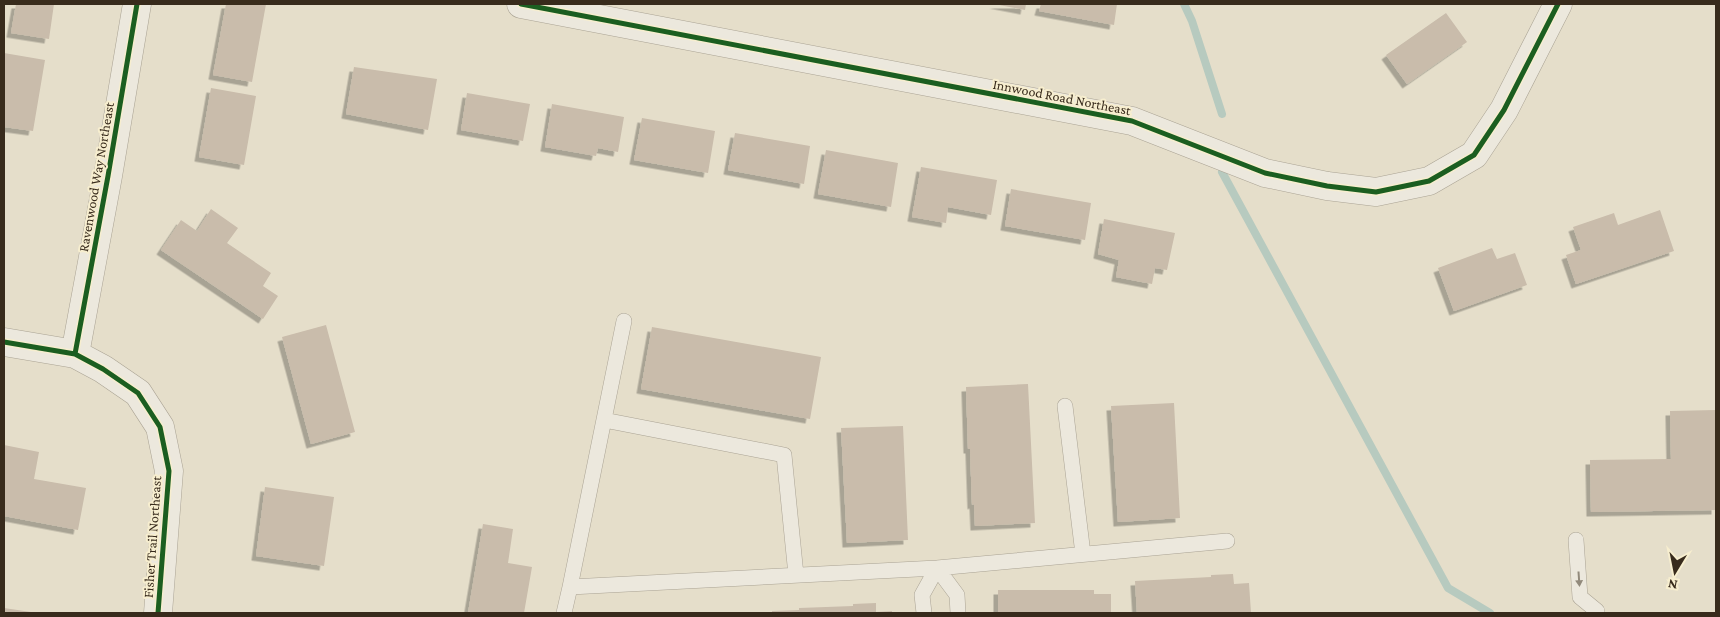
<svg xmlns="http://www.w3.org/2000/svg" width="1720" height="617" font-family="'Crimson Pro',serif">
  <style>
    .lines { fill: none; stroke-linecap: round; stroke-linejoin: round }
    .stream { stroke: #b7cabf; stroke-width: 8 }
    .building { fill: #c9bcab; filter: url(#shadow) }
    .service-casing { stroke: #aaa394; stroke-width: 16 }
    .minor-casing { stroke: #aaa394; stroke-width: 29 }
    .service { stroke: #ece8dd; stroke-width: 15 }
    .minor { stroke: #ece8dd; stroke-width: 28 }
    .cycleway-casing { stroke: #f7eecf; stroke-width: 8 }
    .cycleway { stroke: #1b5e20; stroke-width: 5 }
    .oneway { fill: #928a7c }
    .labels { text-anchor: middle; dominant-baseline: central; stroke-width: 4; stroke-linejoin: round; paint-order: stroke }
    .street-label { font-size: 14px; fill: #382b1c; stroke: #f7eecf }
  </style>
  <defs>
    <filter id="shadow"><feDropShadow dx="-4.5" dy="4.5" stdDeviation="0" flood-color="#0004"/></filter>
  </defs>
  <rect width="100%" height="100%" fill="#e5deca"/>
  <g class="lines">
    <!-- stream -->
    <path class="stream" d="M1184,4L1192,21L1222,114
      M1222,172L1448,588L1490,613"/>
  </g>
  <!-- building -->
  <path class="building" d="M16,4H54L49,39L11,33Z
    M226,4H266L252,82L213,75Z
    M994,4H1026L1025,10Z
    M1041,4H1117L1114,25L1039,11Z
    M1446,13L1467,42L1407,84L1386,55Z
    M4,53L45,60L33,131L4,127Z
    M354,67L437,79L428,130L346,114Z
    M211,88L256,96L244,165L199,157Z
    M467,93L530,104L523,141L461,130Z
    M552,104L624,117L618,152L598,148L596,156L545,147Z
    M642,118L715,131L708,173L634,160Z
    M735,133L810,146L804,184L728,170Z
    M826,150L898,163L891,207L818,194Z
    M921,167L997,180L991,215L948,207L946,223L912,217Z
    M1011,189L1091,203L1085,240L1005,226Z
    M211,209L238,228L227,243L271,273L263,286L278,296L263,319L161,250L181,220L197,231Z
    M1660,210L1674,251L1576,284L1566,255L1581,250L1573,227L1614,213L1618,225Z
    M1104,219L1175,233L1167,270L1155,268L1152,284L1116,277L1119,260L1098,254Z
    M1492,248L1497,259L1515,253L1527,285L1454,311L1438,268Z
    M326,325L355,432L311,444L282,337Z
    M652,327L821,357L810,419L641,389Z
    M1028,384L1035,523L975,526L974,504L972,505L970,449H968L966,387Z
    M1174,403L1180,518L1118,522L1111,406Z
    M1716,410V510L1591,512L1590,460L1671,459L1670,411Z
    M903,426L908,540L847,543L841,428Z
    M4,445L39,452L34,479L86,488L78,530L4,516Z
    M265,487L334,497L324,566L256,556Z
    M483,524L513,529L508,563L532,567L524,613H468Z
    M1233,574L1234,584L1249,583L1251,613H1137L1135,581L1211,577V575Z
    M998,590H1094V594H1111V613H998Z
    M876,603V612L892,611V613H772V611L799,610V608L853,606V604Z
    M4,608L31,612V613H4Z"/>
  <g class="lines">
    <!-- service casing -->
    <g class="service-casing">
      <path id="service" d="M1065,406L1083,554
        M604,420L784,455L796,575
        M1576,540L1580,597L1597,611V613
        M570,587L624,321
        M564,613L570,587L937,568L1227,541
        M924,613L922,595L937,568L957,595L958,613"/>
    </g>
    <!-- minor casing -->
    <g class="minor-casing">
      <path id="minor" d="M521,4L1132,121L1265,173L1327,186L1376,192L1429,181L1474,155L1504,110L1558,4
        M4,342L75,354L103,369L138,393L160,427L169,471L158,613
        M75,354L108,176L137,4"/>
    </g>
    <!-- service -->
    <use href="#service" class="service"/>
    <!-- minor -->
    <use href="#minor" class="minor"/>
    <!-- cycleway casing -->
    <g class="cycleway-casing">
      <path id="cycleway" d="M521,4L1132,121L1265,173L1327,186L1376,192L1429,181L1474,155L1504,110L1558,4
        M4,342L75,354L103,369L138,393L160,427L169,471L158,613
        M75,354L108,176L137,4"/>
    </g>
    <!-- cycleway -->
    <use href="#cycleway" class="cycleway"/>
  </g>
  <!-- one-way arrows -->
  <defs><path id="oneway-solid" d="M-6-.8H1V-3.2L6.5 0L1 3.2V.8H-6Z" transform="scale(1.25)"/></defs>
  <use class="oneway" href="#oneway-solid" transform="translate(1579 579) rotate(86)"/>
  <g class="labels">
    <!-- street labels -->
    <g class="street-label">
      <text transform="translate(1062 97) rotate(11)">Innwood Road Northeast</text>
      <text transform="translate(96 177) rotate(-80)">Ravenwood Way Northeast</text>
      <text transform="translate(152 537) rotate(-86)">Fisher Trail Northeast</text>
    </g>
  </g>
  <!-- border -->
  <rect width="1720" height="617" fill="none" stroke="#382b1c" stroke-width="10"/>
  <!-- north arrow -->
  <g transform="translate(1675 572) rotate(190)" stroke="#f7eecf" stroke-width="4" paint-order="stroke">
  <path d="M0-4L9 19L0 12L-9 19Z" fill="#382b1c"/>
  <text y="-8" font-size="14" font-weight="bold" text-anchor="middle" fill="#382b1c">N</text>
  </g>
</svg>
